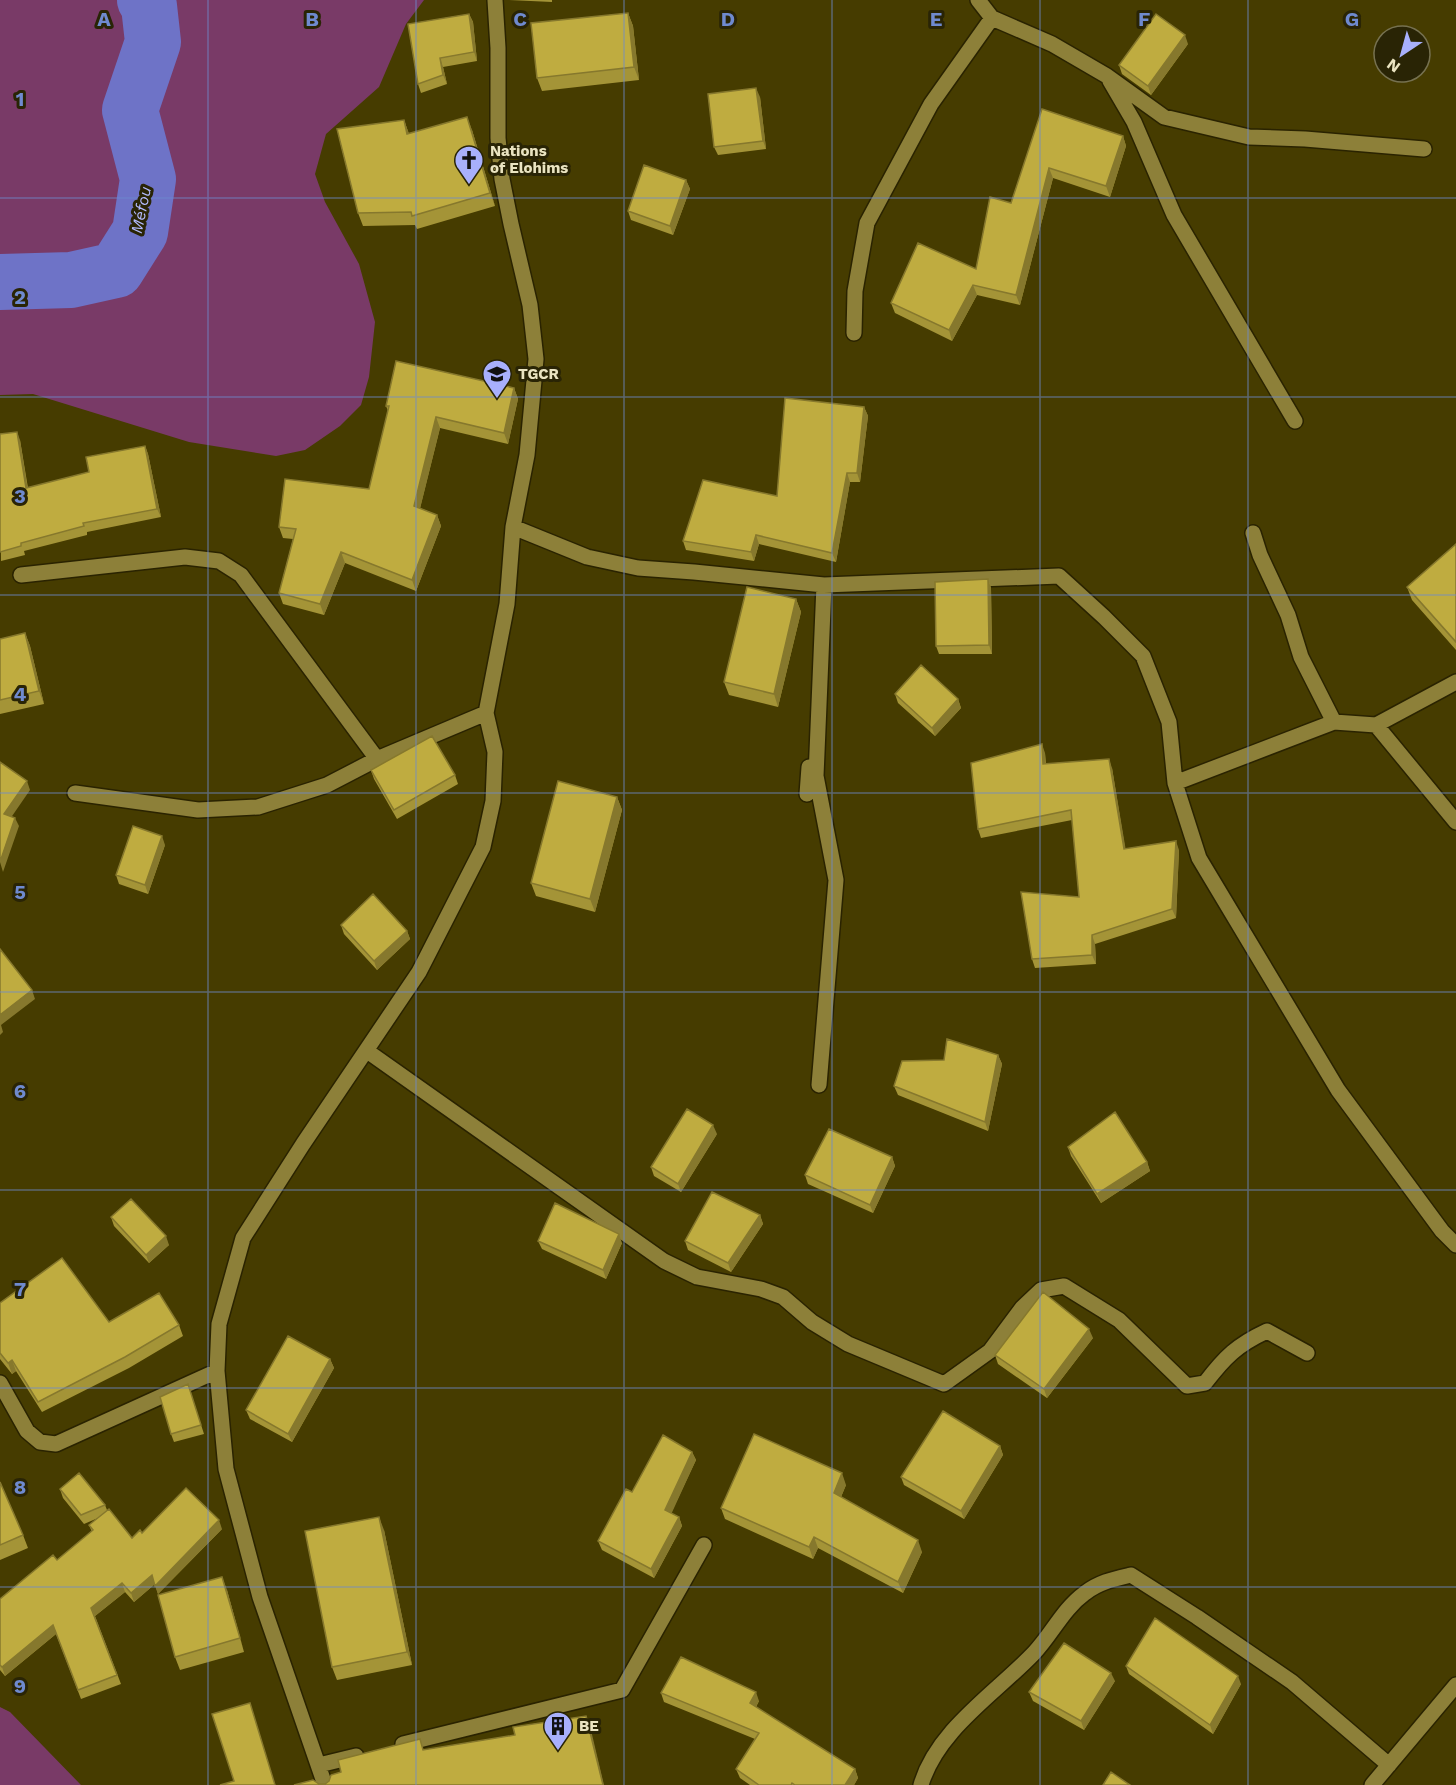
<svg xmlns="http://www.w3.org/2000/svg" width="1456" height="1785" font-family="'Work Sans',sans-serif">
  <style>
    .green { fill: #793a67 }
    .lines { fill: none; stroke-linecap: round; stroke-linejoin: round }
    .river { stroke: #6e73c7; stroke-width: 56 }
    .minor-casing { stroke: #2a2300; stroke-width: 18 }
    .minor { stroke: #8d8039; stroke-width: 15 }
    .wall { fill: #a49437 }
    .shaded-wall { fill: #86782d }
    .building { fill: #bfac40; stroke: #86782d; stroke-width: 1.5 }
    .grid { fill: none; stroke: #6f8acf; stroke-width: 1.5; stroke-opacity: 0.55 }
    .labels { text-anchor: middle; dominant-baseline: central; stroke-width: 6; stroke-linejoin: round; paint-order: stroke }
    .poi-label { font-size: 15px; font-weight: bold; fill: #eae4c1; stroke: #292405; text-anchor: start }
    .water-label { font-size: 16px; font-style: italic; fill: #b3bbfe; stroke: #292405 }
    .grid-label { font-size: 20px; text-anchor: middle; font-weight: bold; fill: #6f8acf; stroke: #292405; stroke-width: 6; stroke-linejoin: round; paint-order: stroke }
  </style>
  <rect width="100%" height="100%" fill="#463c00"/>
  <!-- green -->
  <path class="green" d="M0,0H424L406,24L379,87L326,134L315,174L325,202L359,264L375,322L369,377L361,405L340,426L305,450L276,456L189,442L33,394L0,395Z
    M0,1707L10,1712L81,1785H0Z"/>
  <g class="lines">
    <!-- river -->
    <path class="river" d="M0,282L71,280L116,270L140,232L148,179L130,110L153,42L149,6L145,0"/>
    <!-- minor casing -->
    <g class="minor-casing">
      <path id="minor" d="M978,0L992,18L1052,44L1107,76L1164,117L1249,137L1305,139L1424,149
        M1110,81L1134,122L1174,215L1295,421
        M854,333L855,291L867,223L931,104L992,18
        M513,527L587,557L638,568L694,572L824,585L1059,576L1104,617L1143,656L1169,722L1175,783L1199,858L1338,1090L1442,1231L1456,1245
        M1253,533L1260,555L1288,615L1301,657L1334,722
        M21,575L185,557L219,561L241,575L377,759
        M1376,725L1456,682
        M1175,783L1334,722L1376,725L1456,822
        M75,793L198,810L258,807L327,785L377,759L486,713
        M807,794L809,767
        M367,1051L664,1261L697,1277L761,1289L783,1297L812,1322L848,1344L944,1384L990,1351L1022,1308L1041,1290L1064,1286L1119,1320L1187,1386L1205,1383C1225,1357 1237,1345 1267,1331L1307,1353
        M819,1085L836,880L816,776L824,585
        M0,1383L27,1431L40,1442L56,1444L217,1371
        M403,1744L622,1690L704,1545
        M319,1765L356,1756
        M325,1785L260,1597L226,1469L217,1371L219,1324L243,1238L303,1144L419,972L483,847L493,801L495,752L486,713L507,604L513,527L527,455L536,359L530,305L511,224L502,179L498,138V48L495,0
        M921,1785C937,1730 996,1693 1034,1653C1052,1634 1063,1609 1085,1593C1099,1582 1114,1579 1131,1575L1197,1617L1292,1682L1389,1765
        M1372,1785L1456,1685"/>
    </g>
    <!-- minor -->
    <use href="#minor" class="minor"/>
  </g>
  <!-- wall -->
  <path class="wall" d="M509,0H552V2Z
    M628,13L633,26L639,80L542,91L537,78Z
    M469,14L473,22L477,61L443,67L447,84L421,93L418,84Z
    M1188,44L1151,95L1122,74L1119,65Z
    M760,97L766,149L718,155L714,147Z
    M1042,109L1123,136L1126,146L1110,197L1053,178L1020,305L977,295L952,341L895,313L891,303L976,269L1011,203Z
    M404,120L409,134L472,130L495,206L417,229L415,225L363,226L358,213Z
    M686,180L690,189L673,235L631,220L628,211Z
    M514,388L518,399L508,444L440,428L420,508L437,515L441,526L416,591L345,563L324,615L283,604L279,593L293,539L283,538L279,527L369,489L388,411L386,406Z
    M864,407L868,416L860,482H850L836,562L759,544L754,561L686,550L683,541L777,496Z
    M0,434L20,440L28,488L89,472L145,446L148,454L161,517L87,532V535L24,551L25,555L1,561Z
    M1456,544V650L1412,600L1407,587Z
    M988,579L991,588L992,654H939L936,646Z
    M796,599L801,612L778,707L729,695L724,682Z
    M25,633L30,646L44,704L0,714V639Z
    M895,694L958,699L961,708L935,736L898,703Z
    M1045,753L1046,764L1112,768L1125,848L1179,850L1176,918L1095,944L1096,964L1035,968L1032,959L1079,897L1072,820L981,838L978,829Z
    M371,770L455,775L458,784L397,819L374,779Z
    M617,797L622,810L595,912L536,896L531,883Z
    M165,845L148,894L119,884L116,875Z
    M341,925L407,931L410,939L377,970L344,934Z
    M998,1055L1002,1064L988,1131L898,1095L894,1086Z
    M717,1134L681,1192L654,1176L651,1167Z
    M1068,1147L1147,1162L1150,1171L1101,1203L1071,1156Z
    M892,1157L895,1166L873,1213L808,1184L805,1175Z
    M760,1215L763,1224L731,1272L688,1250L685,1241Z
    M111,1217L169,1245L149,1263L114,1226Z
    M538,1241L622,1243L606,1279L542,1249Z
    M0,1303L109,1322L179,1325L183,1336L129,1368L42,1412L16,1371L12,1374L0,1359Z
    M1093,1338L1047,1398L998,1364L995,1355Z
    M330,1359L334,1368L292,1442L250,1419L246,1410Z
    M188,1384L204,1434L174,1442L171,1434Z
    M1000,1446L1003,1455L964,1519L904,1485L901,1477Z
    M692,1452L696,1460L671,1513L679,1517L682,1526L654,1578L602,1550L598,1541L632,1492Z
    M0,1482L23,1535L28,1548L0,1560Z
    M846,1485L841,1497L922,1552L903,1593L818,1548L813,1559L725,1519L721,1508Z
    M60,1489L105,1505L107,1510L132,1538L142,1533L222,1529L158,1594L155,1584L134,1602L125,1592L95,1616L121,1684L81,1699L56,1634L5,1676L0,1670V1599L57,1560L92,1532L89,1525L98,1518L84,1524L63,1498Z
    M384,1530L412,1665L337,1680L332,1667Z
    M227,1590L244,1652L180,1670L175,1657Z
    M1126,1666L1241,1684L1213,1734L1129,1674Z
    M1115,1681L1084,1730L1033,1701L1029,1692Z
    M661,1693L759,1701L756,1707L855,1769L858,1778L854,1785H750L740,1778L736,1769L755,1739L664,1702Z"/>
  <!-- shaded-wall -->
  <path class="shaded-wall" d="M628,13L633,26L639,80L634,67Z
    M469,14L473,22L477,61L474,52Z
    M1185,35L1188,44L1151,95L1148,86Z
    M440,58L443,67L447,84L443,75Z
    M756,88L760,97L766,149L763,141Z
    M467,117L472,130L495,206L490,193Z
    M404,120L409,134H407Z
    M1123,136L1126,146L1110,197L1106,186Z
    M1049,168L1053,178L1020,305L1016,295Z
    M686,180L690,189L673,235L670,226Z
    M973,285L977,295L952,341L949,330Z
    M514,388L518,399L508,444L504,433Z
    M864,407L868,416L860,482L857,473Z
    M436,417L440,428L418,517L414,506Z
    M17,432L20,440L29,497L26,488Z
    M145,446L148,454L161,517L157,509Z
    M847,473L850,482L836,562L832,553Z
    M437,515L441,526L416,591L412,580Z
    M756,535L759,544L754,561L751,552Z
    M341,552L345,563L324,615L320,604Z
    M988,579L991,588L992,654L989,645Z
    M796,599L801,612L778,707L774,694Z
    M25,633L30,646L44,704L39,691Z
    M958,699L961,708L935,736L932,728Z
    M1042,744L1045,753L1046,773L1043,764Z
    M1109,759L1112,768L1127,857L1124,849Z
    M27,781L30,790L8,822L4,814Z
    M617,797L622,810L595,912L590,899Z
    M15,818L19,826L3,872L0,862Z
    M162,836L165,845L148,894L145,885Z
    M1176,841L1179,850L1176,918L1172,909Z
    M407,931L410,939L377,970L374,961Z
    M1092,935L1095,944L1096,964L1092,955Z
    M32,990L35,999L1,1025L3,1032L0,1035V1015Z
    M998,1055L1002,1064L988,1131L985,1122Z
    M713,1125L717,1134L681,1192L678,1184Z
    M892,1157L895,1166L873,1213L870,1205Z
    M1147,1162L1150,1171L1101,1203L1097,1194Z
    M760,1215L763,1224L731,1272L728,1263Z
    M619,1234L622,1243L606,1279L603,1270Z
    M166,1236L169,1245L149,1263L146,1255Z
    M1089,1329L1093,1338L1047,1398L1044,1389Z
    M330,1359L334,1368L292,1442L288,1434Z
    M12,1360L16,1371L12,1374L8,1363Z
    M1000,1446L1003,1455L964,1519L961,1511Z
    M692,1452L696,1460L669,1519L665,1510Z
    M842,1473L846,1485L838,1504L834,1493Z
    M379,1517L384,1530L412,1665L407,1652Z
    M679,1517L682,1526L654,1578L651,1569Z
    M219,1520L222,1529L158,1594L155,1586Z
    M814,1537L818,1548L813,1559L809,1547Z
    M918,1540L922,1552L903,1593L898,1582Z
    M152,1575L155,1584L134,1602L131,1593Z
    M222,1577L227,1590L244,1652L240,1638Z
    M122,1583L125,1592L95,1616L91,1608Z
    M53,1625L56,1634L5,1676L2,1667Z
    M1111,1673L1115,1681L1084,1730L1081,1721Z
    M1238,1676L1241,1684L1213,1734L1210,1725Z
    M756,1692L759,1701L753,1712L750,1703Z
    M586,1716L590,1726L604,1785H603Z
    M855,1769L858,1778L854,1785H845Z"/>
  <!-- building -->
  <path class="building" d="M628,13L634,67L537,78L531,23Z
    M469,14L474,52L440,58L443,75L418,84L408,24Z
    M1156,14L1185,35L1148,86L1119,65Z
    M756,88L763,141L714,147L708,94Z
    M1042,109L1123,136L1106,186L1049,168L1016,295L973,285L949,330L891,303L918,243L976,269L990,197L1011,203Z
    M467,117L490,193L412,216L411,212L358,213L337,129L404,120L407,134Z
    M644,165L686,180L670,226L628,211Z
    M396,361L514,388L504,433L436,417L414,506L437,515L412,580L341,552L320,604L279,593L296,529L279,527L285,479L369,489L389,406H386Z
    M785,398L864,407L857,473H847L832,553L756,535L751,552L683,541L703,480L777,496Z
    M17,432L26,488L89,472L86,457L145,446L157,509L83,523L84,526L21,543V546L0,552V434Z
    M1456,544V642L1407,587Z
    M988,579L989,645L936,646L935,582Z
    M747,587L796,599L774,694L724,682Z
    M25,633L39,691L0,700V639Z
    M921,665L958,699L932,728L895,694Z
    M432,736L455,775L394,810L371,770Z
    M1042,744L1043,764L1109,759L1124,849L1176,841L1172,909L1092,935V955L1032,959L1021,892L1079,897L1071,810L978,829L971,763Z
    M0,762L27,781L4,814L15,818L0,862Z
    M558,781L617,797L590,899L531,883Z
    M133,826L162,836L145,885L116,875Z
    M373,894L407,931L374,961L341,925Z
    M0,949L32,990L0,1015Z
    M947,1039L998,1055L985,1122L894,1086L902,1061L944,1060Z
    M687,1109L713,1125L678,1184L651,1167Z
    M1115,1112L1147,1162L1097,1194L1068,1147Z
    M829,1129L892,1157L870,1205L805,1175Z
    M712,1192L760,1215L728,1263L685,1241Z
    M131,1199L166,1236L146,1255L111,1217Z
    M555,1203L619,1234L603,1270L538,1241Z
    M62,1258L109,1322L159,1293L179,1325L125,1357L38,1402L12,1360L8,1363L0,1353V1303Z
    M1043,1292L1089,1329L1044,1389L995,1355Z
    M288,1336L330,1359L288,1434L246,1410Z
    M188,1384L201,1425L171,1434L160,1397Z
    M943,1411L1000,1446L961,1511L901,1477Z
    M754,1434L842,1473L834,1493L918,1540L898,1582L814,1537L809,1547L721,1508Z
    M663,1435L692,1452L665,1510L679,1517L651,1569L598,1541L626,1489L632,1492Z
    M79,1473L105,1505L81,1515L60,1489Z
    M0,1482L23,1535L0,1545Z
    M186,1488L219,1520L155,1586L152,1575L131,1593L122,1583L91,1608L117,1675L78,1690L53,1625L2,1667L0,1665V1599L53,1555L57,1560L93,1530L89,1525L109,1509L132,1538L140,1530L142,1533Z
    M379,1517L407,1652L332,1667L305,1531Z
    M222,1577L240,1638L175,1657L158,1595Z
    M1155,1618L1238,1676L1210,1725L1126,1666Z
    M1064,1643L1111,1673L1081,1721L1029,1692Z
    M681,1657L756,1692L750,1703L855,1769L845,1785H795L792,1783L791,1785H759L736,1769L759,1733L661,1693Z
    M250,1703L275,1785H220L234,1781L212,1714Z
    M586,1716L603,1785H294L313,1780L319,1784H325L329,1781L331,1775L341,1772L338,1760L420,1739L423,1750L515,1735L513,1727Z
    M1111,1772L1130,1785H1103Z"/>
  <!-- grid -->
  <path class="grid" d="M208,0V1785M416,0V1785M624,0V1785M832,0V1785M1040,0V1785M1248,0V1785M0,198H1456M0,397H1456M0,595H1456M0,793H1456M0,992H1456M0,1190H1456M0,1388H1456M0,1587H1456"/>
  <!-- icons -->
  <defs>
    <g id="church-pin" transform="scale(1.5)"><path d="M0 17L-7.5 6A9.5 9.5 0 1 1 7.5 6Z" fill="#a8b0fc" stroke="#292405"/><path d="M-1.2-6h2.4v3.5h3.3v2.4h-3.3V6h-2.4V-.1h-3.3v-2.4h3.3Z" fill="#111"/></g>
    <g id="school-pin" transform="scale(1.5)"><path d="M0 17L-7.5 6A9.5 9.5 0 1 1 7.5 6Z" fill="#a8b0fc" stroke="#292405"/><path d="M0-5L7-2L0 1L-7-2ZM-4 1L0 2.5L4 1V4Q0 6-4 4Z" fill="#111"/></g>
    <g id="building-pin" transform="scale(1.5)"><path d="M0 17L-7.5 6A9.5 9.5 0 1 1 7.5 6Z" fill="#a8b0fc" stroke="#292405"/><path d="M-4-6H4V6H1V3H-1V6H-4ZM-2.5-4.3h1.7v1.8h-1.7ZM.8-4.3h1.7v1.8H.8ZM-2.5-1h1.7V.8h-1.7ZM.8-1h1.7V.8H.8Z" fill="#111"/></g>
  </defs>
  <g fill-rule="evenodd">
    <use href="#church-pin" x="469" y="160"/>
    <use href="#school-pin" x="497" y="374"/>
    <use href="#building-pin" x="558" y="1726"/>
  </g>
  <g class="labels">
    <!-- poi labels -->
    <g class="poi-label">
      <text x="490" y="151">Nations<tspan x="490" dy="17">of Elohims</tspan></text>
      <text x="518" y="374">TGCR</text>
      <text x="579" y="1726">BE</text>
    </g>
    <!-- water labels -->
    <g class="water-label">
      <text transform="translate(141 210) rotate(-78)">Méfou</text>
    </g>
  </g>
  <g class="grid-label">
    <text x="104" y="26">A</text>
    <text x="312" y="26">B</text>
    <text x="520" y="26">C</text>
    <text x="728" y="26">D</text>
    <text x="936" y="26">E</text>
    <text x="1144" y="26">F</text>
    <text x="1352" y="26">G</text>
    <text x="20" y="106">1</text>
    <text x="20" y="304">2</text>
    <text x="20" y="503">3</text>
    <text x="20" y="701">4</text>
    <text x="20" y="899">5</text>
    <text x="20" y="1098">6</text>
    <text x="20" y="1296">7</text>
    <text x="20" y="1494">8</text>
    <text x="20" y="1693">9</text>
  </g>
  <!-- north arrow -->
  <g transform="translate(1402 54) rotate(216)"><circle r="28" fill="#292405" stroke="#767150" stroke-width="1.5"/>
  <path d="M0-4.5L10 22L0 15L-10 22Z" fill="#a8b0fc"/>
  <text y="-9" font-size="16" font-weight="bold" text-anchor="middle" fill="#eae4c1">N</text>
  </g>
</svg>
